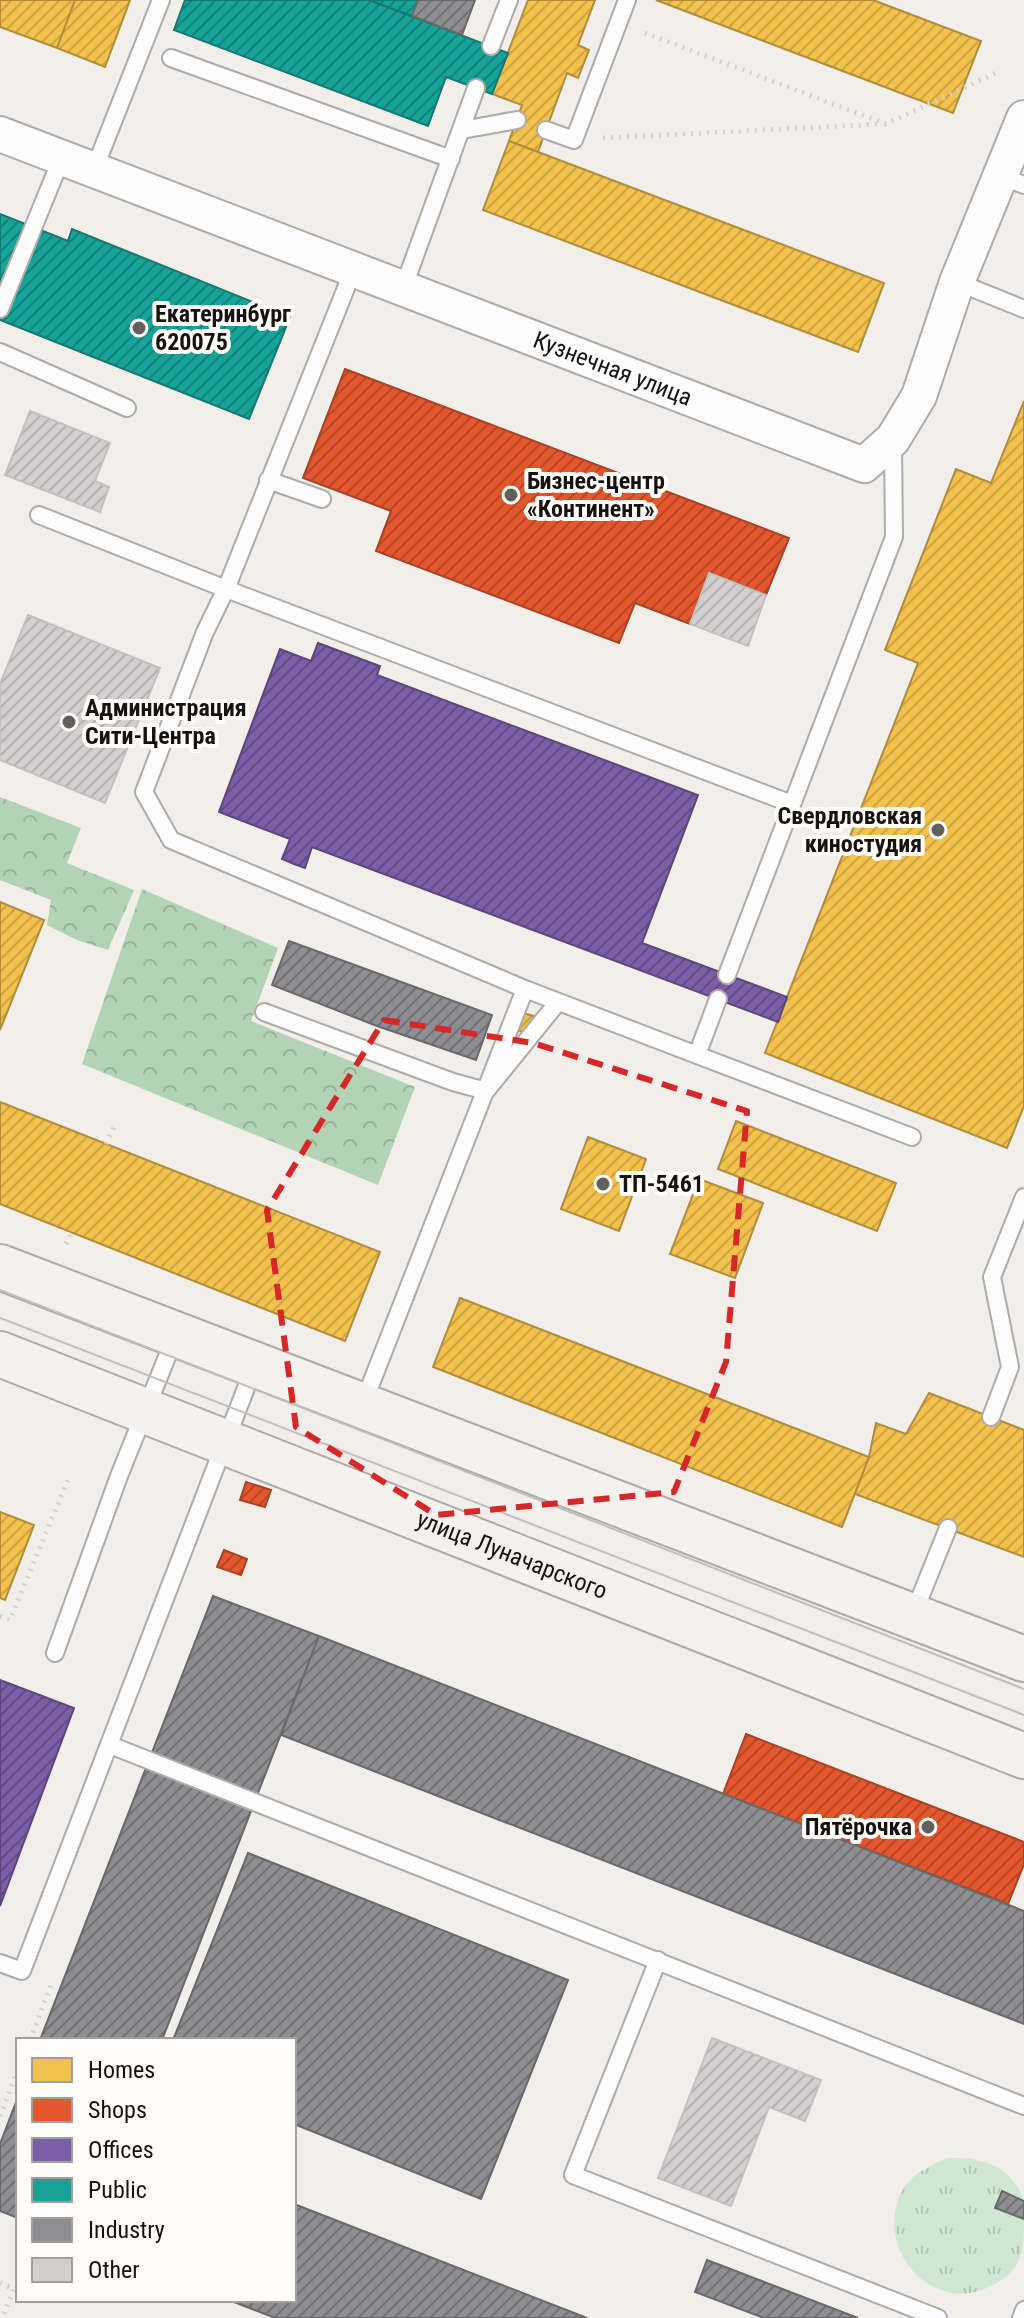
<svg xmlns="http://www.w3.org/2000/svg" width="1024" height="2318" font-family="'Roboto Condensed',sans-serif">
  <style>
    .grass { fill: url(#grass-tufts) }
    .forest { fill: url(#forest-crowns) }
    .homes { fill: url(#homes-hatch); stroke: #b08c3b; stroke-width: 2 }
    .shops { fill: url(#shops-hatch); stroke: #a64225; stroke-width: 2 }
    .offices { fill: url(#offices-hatch); stroke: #5c477a; stroke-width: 2 }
    .public { fill: url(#public-hatch); stroke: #16786f; stroke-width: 2 }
    .industry { fill: url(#industry-hatch); stroke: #69686b; stroke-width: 2 }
    .building { fill: url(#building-hatch); stroke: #c3c0c0; stroke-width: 2 }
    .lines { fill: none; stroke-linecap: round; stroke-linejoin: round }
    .service-casing { stroke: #aeaba9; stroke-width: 20 }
    .minor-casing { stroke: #aeaba9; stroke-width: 38 }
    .secondary-casing { stroke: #aeaba9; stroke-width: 48 }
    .path { stroke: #d4d4d2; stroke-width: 5; stroke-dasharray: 2 6; stroke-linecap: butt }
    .service { stroke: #fdfcfc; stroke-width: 16 }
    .minor { stroke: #fdfcfc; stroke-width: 34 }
    .secondary { stroke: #f5f1ec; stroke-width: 44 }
    .tram { stroke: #c0bebe; stroke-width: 2 }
    .marked { fill: none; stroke: #d62828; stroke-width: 6; stroke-dasharray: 16 10; stroke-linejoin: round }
    .poi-dot { fill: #625f5c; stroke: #fffdfa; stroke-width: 3 }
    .labels { text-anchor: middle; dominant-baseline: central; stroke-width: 8; stroke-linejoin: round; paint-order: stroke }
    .poi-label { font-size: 24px; font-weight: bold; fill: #151210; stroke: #fffdfa; text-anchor: start }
    .street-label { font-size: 24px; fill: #151210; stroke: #fffdfa }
  </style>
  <defs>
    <pattern id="grass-tufts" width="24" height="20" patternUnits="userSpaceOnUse" patternTransform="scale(2)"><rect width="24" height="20" fill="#d0e8d1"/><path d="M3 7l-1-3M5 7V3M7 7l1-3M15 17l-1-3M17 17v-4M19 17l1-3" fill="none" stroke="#b2c6b2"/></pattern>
    <pattern id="forest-crowns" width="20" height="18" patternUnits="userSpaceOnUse" patternTransform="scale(2)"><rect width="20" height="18" fill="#b2d4b5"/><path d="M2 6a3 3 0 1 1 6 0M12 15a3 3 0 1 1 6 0" fill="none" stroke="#98b59b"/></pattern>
    <pattern id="homes-hatch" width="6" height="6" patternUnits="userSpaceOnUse" patternTransform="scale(2)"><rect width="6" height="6" fill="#f2c14e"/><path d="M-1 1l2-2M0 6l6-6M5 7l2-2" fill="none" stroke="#cfa543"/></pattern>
    <pattern id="shops-hatch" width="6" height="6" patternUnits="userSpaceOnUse" patternTransform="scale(2)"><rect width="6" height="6" fill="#e4572e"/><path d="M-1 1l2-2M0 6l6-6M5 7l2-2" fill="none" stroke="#b84726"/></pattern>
    <pattern id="offices-hatch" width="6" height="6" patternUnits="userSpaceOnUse" patternTransform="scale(2)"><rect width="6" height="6" fill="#7b5ea7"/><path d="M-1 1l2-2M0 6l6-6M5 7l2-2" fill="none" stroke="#644c87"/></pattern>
    <pattern id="public-hatch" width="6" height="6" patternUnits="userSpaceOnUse" patternTransform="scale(2)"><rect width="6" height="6" fill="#17a398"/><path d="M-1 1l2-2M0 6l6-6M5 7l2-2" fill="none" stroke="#14837b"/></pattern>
    <pattern id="industry-hatch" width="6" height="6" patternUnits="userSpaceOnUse" patternTransform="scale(2)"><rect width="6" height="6" fill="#8d8d92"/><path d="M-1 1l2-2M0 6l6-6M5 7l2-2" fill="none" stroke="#727276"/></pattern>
    <pattern id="building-hatch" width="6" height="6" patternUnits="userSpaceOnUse" patternTransform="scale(2)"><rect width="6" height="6" fill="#d2cfcf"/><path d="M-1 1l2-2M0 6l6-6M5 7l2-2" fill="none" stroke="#b3b1b1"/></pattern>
  </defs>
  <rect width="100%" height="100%" fill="#f2eeea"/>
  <!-- grass -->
  <path class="grass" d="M947,2158C982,2157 1009,2164 1024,2199L1002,2192L995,2208L1024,2219C1024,2254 1022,2272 987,2288C928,2314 872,2244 903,2189C913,2173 931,2165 947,2158Z"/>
  <!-- forest -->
  <path class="forest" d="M0,797L81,828L67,863L134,890L108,950L77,940L47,925L51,900L0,880Z
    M142,889L278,948L251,1021L415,1087L378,1185L82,1064Z"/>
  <!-- homes -->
  <path class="homes" d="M0,0H75L57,48L0,27Z
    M75,0H130L105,67L57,48Z
    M528,0H595L578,45L589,50L578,78L567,73L538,152L509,141L522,105L492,94Z
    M656,0H873L981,41L953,113Z
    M509,141L884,283L858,352L483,210Z
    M1024,401V1106L1007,1148L765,1053L918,663L885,650L956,469L991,483Z
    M0,902L44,920L0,1030Z
    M523,1013L537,1017L531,1035L517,1030Z
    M0,1102L380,1252L345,1341L0,1204Z
    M736,1121L896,1183L877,1231L718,1169Z
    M588,1137L646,1159L619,1231L561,1209Z
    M699,1179L763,1203L735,1278L670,1254Z
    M460,1298L869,1457L842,1527L433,1367Z
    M929,1393L1024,1430V1557L855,1494L869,1457L876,1423L906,1434Z
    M0,1512L34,1525L5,1600L0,1598Z"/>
  <!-- shops -->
  <path class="shops" d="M345,369L789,538L766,595L709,573L690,624L635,603L619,643L376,551L391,511L303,478Z
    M246,1482L271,1490L265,1507L240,1500Z
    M224,1550L247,1559L241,1575L217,1567Z
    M746,1734L1024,1842V1864L1008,1904L723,1794Z"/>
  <!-- offices -->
  <path class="offices" d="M318,643L380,666L377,675L698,795L642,943L787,997L778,1022L312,847L305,868L294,864L282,859L290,839L219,812L280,649L311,661Z
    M0,1680L74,1708L0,1906Z"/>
  <!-- public -->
  <path class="public" d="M185,0H369L508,53L492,94L446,77L428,126L174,30Z
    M369,0H418L412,16Z
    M0,214L68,241L72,229L290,317L249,419L0,320Z"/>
  <!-- industry -->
  <path class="industry" d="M418,0H475L462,35L412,16Z
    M289,941L492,1015L476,1060L377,1026L272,985Z
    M213,1596L319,1636L162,2040H40Z
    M319,1636L1024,1911V2024L281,1735Z
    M248,1853L568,1980L481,2199L294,2124V2040H173Z
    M18,2097V2218L0,2211V2144Z
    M1002,2191L1024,2201V2219L995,2208Z
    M294,2204L587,2318H275L229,2300H294Z
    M707,2260L858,2318H764L695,2292Z"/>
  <!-- building -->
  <path class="building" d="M30,411L110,443L95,481L109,487L100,512L5,475Z
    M709,573L766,595L748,646L690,624Z
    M28,615L160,668L105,803L0,760V684Z
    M712,2038L821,2080L805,2121L769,2107L731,2206L658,2178Z"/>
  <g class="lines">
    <!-- service casing -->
    <g class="service-casing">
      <path id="service" d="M491,46L509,0
        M171,58L451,159
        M462,130L517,120
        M546,130L574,140L627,0
        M94,170L161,0
        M1001,176L1024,185
        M354,268L226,589L205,632L144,792L171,840L525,989L697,1055L718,999
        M957,282L1024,309
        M404,286L476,88
        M0,309L62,157
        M0,352L127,408
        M268,480L322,499
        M39,515L226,589L792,804
        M727,975L894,537L893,443
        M264,1012L453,1082L486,1091L558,1002
        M697,1055L912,1137
        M363,1404L525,989
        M991,1417L1010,1367L992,1277L1024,1197
        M913,1615L948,1528
        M55,1653L119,1476L175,1337
        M110,1745L1024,2106
        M658,1960L573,2175L938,2318
        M0,1963L22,1971L254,1367
        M1021,2318L1024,2310"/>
    </g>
    <!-- minor casing -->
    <g class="minor-casing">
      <g id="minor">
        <path id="s1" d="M0,134L864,465L893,439L919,396L957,282L1024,118"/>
      </g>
    </g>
    <!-- secondary casing -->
    <g class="secondary-casing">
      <g id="secondary">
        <path d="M0,1267L1024,1659"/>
        <path id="s2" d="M0,1354L1024,1756"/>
      </g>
    </g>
    <!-- path -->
    <path class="path" d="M645,33L886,124L998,72
      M603,138L881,124
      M106,1144L116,1123
      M66,1244L72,1233
      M0,1616L10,1620L69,1477
      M30,2040L51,1985
      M0,2116L18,2070
      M0,2283L14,2289L2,2318"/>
    <!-- service -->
    <use href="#service" class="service"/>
    <!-- minor -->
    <use href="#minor" class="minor"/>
    <!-- secondary -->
    <use href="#secondary" class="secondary"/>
    <!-- tram -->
    <path class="tram" d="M0,1290L1024,1689
      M0,1318L1024,1715"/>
  </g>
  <!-- marked area -->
  <path class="marked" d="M384,1020L533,1043L747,1111L726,1362L674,1492L436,1515L296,1427L267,1210Z"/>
  <!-- markers -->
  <g class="poi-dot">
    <circle cx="139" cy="328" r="8"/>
    <circle cx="511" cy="495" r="8"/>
    <circle cx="69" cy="722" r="8"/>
    <circle cx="938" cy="830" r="8"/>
    <circle cx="603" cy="1184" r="8"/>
    <circle cx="928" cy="1827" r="8"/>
  </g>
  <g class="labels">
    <!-- poi labels -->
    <g class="poi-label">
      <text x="155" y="314">Екатеринбург<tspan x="155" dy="28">620075</tspan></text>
      <text x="527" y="481">Бизнес-центр<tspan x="527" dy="28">«Континент»</tspan></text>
      <text x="85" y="708">Администрация<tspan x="85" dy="28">Сити-Центра</tspan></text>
      <text x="922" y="816" text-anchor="end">Свердловская<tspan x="922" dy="28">киностудия</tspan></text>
      <text x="619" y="1184">ТП-5461</text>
      <text x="912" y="1827" text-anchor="end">Пятёрочка</text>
    </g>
    <!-- street labels -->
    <g class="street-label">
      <text stroke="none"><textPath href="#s1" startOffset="656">Кузнечная улица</textPath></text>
      <text stroke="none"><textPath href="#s2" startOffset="550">улица Луначарского</textPath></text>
    </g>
  </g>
  <!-- legend -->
  <rect x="16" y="2038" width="280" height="264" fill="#fffdfa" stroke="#a19f9c" stroke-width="2"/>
  <rect x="32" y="2058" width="40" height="24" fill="#f2c14e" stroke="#a19f9c" stroke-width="2"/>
  <text x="88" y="2078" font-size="24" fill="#151210">Homes</text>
  <rect x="32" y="2098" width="40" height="24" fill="#e4572e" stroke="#a19f9c" stroke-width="2"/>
  <text x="88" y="2118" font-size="24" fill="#151210">Shops</text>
  <rect x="32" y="2138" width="40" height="24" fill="#7b5ea7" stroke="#a19f9c" stroke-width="2"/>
  <text x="88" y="2158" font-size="24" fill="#151210">Offices</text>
  <rect x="32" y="2178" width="40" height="24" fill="#17a398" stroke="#a19f9c" stroke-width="2"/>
  <text x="88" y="2198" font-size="24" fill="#151210">Public</text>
  <rect x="32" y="2218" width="40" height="24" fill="#8d8d92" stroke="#a19f9c" stroke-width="2"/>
  <text x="88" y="2238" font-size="24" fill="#151210">Industry</text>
  <rect x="32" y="2258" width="40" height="24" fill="#d2cfcf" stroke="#a19f9c" stroke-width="2"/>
  <text x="88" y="2278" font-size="24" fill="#151210">Other</text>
</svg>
